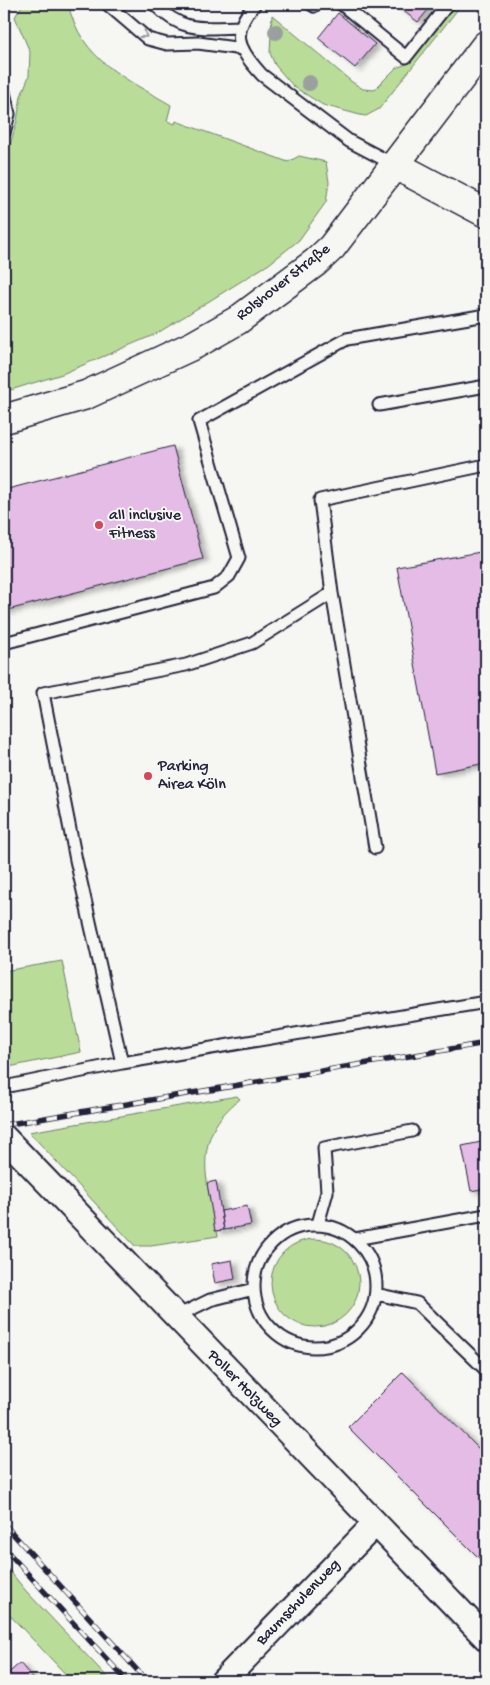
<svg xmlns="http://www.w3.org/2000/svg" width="490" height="1685" font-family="'Gochi Hand',sans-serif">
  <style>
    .green { fill: #b9dd98; stroke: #6e806a }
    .building { fill: #e4bce5; stroke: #22223b; filter: url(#shadow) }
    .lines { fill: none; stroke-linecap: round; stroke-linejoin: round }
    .lane-casing { stroke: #22223b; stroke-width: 15 }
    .street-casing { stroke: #22223b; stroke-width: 28 }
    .secondary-casing { stroke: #22223b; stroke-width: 31 }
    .lane { stroke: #f6f6f2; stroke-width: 11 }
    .street { stroke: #f6f6f2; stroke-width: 24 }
    .secondary { stroke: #f6f6f2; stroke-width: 28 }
    .rail-casing { stroke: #22223b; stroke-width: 5.5 }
    .rail { stroke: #f6f6f2; stroke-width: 4; stroke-dasharray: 11; stroke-linecap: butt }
    .tree { fill: #9aa09d }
    .oneway { stroke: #9797a0 }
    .poi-dot { fill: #d1495b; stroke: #f6f6f2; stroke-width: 2 }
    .labels { text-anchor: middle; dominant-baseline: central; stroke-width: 4; stroke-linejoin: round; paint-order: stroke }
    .street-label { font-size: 16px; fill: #22223b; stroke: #f6f6f2 }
    .poi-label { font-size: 16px; fill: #22223b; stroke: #f6f6f2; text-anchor: start }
  </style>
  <defs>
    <filter id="shadow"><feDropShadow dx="5.5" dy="3" stdDeviation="2.5" flood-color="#0004"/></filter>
  </defs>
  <rect width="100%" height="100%" fill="#f6f6f2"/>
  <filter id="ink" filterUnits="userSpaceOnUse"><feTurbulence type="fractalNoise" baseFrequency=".02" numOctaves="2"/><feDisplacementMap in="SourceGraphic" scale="10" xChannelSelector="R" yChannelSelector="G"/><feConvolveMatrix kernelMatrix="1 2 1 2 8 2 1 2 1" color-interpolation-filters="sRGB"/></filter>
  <g filter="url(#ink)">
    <!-- green -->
    <path class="green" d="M25,4H68C82,61 125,78 171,105L167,121L175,124L176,121L288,162L299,156L326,162L329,182L326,202L299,240L269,264L156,334L62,374L4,392V165L17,121L21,96L29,76L30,52L15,17L20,8Z
      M455,4H462L379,109L366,116L360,115L323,105L294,87L275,65L270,53L272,15L352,82L363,89L374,90L396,68L409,63Z
      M62,961L81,1052L4,1068V971Z
      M237,1096L240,1099C189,1138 207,1182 218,1236L151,1246H135L29,1132Z
      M271 1283a44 44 0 1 1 88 0a44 44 0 1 1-88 0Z
      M4,1564L26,1591L111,1681H72L4,1609Z"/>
    <!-- building -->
    <path class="building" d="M394,4H433L418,22Z
      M338,13L375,44L355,68L318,38Z
      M173,446L203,559L4,611V490Z
      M486,551V763L435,773L397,567Z
      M486,1141V1188L471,1191L462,1146Z
      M216,1181L224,1230L215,1231L207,1183Z
      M247,1206L251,1225L224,1230L221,1211Z
      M232,1260L235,1279L215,1283L211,1264Z
      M403,1372L486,1456V1565L348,1427Z
      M20,1663L34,1680L4,1681V1677Z"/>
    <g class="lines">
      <!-- lane casing -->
      <g class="lane-casing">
        <path id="lane" d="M107,4L148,39L167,44L198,43L243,49
          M154,4C183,33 201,28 239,27
          M255,4C230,33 237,48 262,75L349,141L395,165
          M311,4L314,6L316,4
          M341,4L406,57L448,4
          M4,5L5,4
          M4,92L9,114L4,133
          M379,405L486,386
          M332,593L375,848
          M4,643L214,588L229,576L239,558L199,421L347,339L486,315
          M122,1063L76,860L43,693L186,665L252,643L332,593L320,500L486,465
          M4,1087L122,1063L486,1002
          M318,1224L327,1192L324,1148L412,1131
          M254 1286a61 61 0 1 1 122 0a61 61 0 1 1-122 0Z
          M355,1239L486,1215
          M376,1294L417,1303L486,1370
          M175,1317L210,1300L254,1289"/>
      </g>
      <!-- street casing -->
      <g class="street-casing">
        <path id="street" d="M4,1137L486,1638
          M223,1681L375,1524"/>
      </g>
      <!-- secondary casing -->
      <g class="secondary-casing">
        <path id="secondary" d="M395,165L486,213
          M4,419L86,395L194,345L238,320L316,262L332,247L486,45"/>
      </g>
      <!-- lane -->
      <use href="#lane" class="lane"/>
      <!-- street -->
      <use href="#street" class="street"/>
      <!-- secondary -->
      <use href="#secondary" class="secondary"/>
      <!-- rail casing -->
      <g class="rail-casing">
        <path id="rail" d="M4,1125L486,1043
          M4,1524L147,1681
          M4,1548L127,1681"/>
      </g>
      <!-- rail -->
      <use href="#rail" class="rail"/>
    </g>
    <!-- trees -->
    <g class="tree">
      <circle cx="276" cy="32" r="8"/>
      <circle cx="309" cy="83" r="8"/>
    </g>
    <!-- one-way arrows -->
    <defs><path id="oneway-chevron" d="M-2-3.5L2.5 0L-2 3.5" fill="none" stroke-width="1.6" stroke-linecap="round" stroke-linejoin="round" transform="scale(1.25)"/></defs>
    <use class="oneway" href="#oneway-chevron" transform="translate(144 35) rotate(36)"/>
  </g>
  <!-- markers -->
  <g class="poi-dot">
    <circle cx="99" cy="525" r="5"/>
    <circle cx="148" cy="776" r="5"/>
  </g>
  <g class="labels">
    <!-- street labels -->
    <g class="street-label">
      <text transform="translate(284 283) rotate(-38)">Rolshover Straße</text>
      <text transform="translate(244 1389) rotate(46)">Poller Holzweg</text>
      <text transform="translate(299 1603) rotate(-46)">Baumschulenweg</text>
    </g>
    <!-- poi labels -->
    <g class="poi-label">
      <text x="109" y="516">all inclusive<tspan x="109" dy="18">Fitness</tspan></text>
      <text x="158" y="767">Parking<tspan x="158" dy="18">Airea Köln</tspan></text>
    </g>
  </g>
  <!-- margin -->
  <rect width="490" height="1685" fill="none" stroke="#f6f6f2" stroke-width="20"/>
  <rect x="10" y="10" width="470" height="1665" fill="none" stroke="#22223b" stroke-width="2" filter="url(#ink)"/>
</svg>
